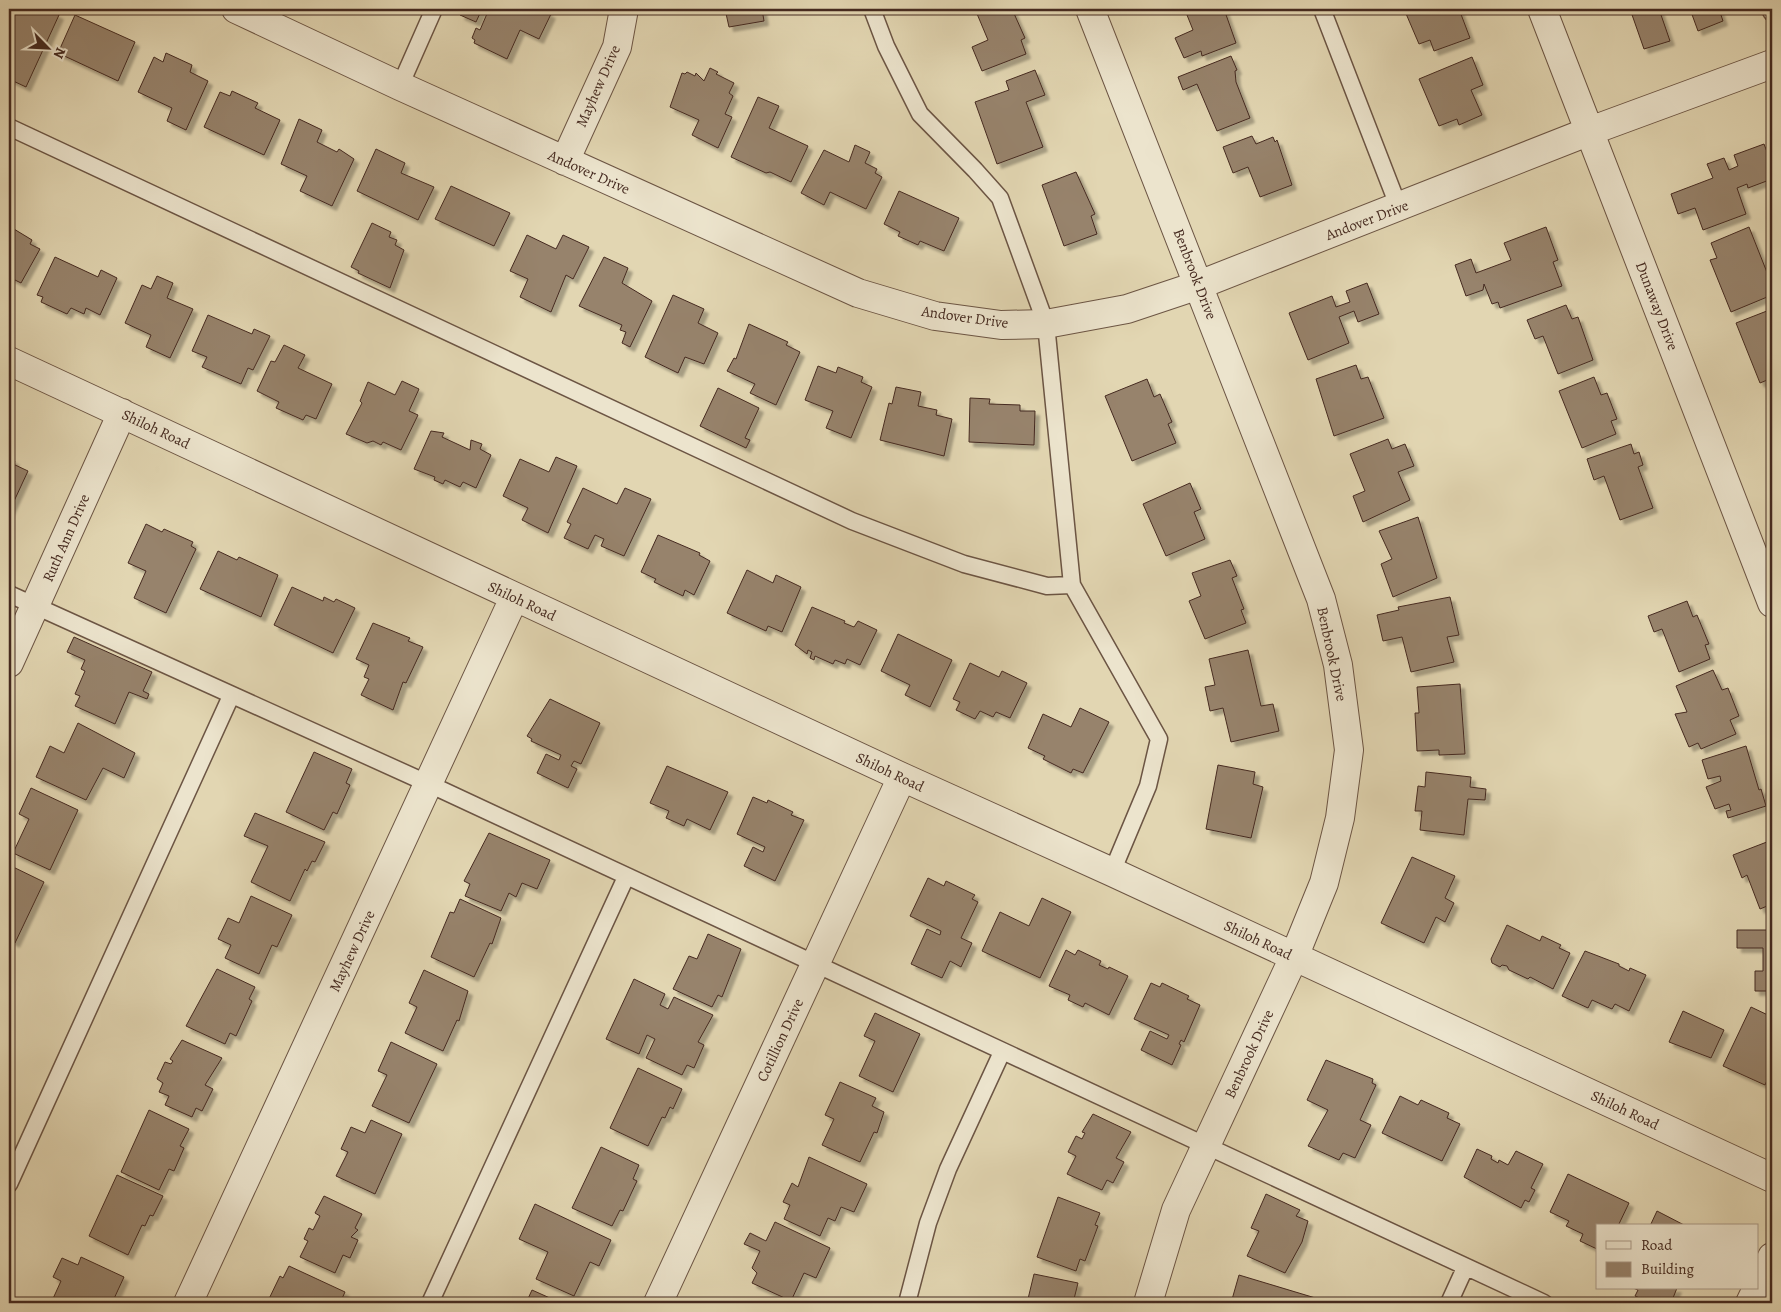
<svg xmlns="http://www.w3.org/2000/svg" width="1781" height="1312" font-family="Alegreya,serif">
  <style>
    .building { fill: #97836c; stroke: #452a20; filter: url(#shadow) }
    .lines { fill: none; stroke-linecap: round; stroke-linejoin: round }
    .lane-casing { stroke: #6c5544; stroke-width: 19 }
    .street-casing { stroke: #6c5544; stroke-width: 30 }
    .lane { stroke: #ece4cd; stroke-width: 16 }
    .street { stroke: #ece4cd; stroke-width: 28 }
    .labels { text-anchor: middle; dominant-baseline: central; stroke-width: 4.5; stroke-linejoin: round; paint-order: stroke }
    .street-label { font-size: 15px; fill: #452a20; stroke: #ece4cd }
  </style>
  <defs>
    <filter id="shadow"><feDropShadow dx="4.5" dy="4.5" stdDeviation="1" flood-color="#0004"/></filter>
  </defs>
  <rect width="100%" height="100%" fill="#e2d6b2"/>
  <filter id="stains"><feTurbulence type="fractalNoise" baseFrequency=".004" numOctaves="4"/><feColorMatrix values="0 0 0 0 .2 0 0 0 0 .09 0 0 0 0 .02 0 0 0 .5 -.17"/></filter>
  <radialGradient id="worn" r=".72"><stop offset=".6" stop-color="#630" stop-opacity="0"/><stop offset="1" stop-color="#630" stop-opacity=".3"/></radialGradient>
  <!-- building -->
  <path class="building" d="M9,9H46L59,15L26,87L9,79V52L12,45L9,43Z
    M463,9H482L476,22L460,15Z
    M489,9H548L546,12L551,14L539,39L520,30L507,59L474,43L475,40L472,38L476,28L480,30Z
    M725,9H762L764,21L729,27Z
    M975,9H1012L1025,38L1021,40L1026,54L982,71L972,47L988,40Z
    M1187,9H1224L1236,43L1202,56L1201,51L1184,58L1175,38L1193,30L1185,10Z
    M1404,9H1459L1470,38L1434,51L1430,40L1419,44Z
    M1630,9H1659L1670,41L1644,49Z
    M1690,9H1719L1723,21L1698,31Z
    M75,15L135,42L118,81L58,53Z
    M166,53L192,65L190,72L208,81L186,130L167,121L172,108L138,92L154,57L163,62Z
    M1231,56L1237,70L1235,71L1236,82L1250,118L1217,131L1197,84L1183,90L1178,77Z
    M1472,57L1483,85L1471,90L1482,115L1459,125L1457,119L1439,126L1419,79Z
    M710,68L718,72L716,74L734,83L729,93L733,96L725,114L732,117L718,148L692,135L699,120L670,107L682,73L685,74L687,72L695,76L696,73L704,81Z
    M1035,70L1045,95L1026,102L1043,147L997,164L975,102L1009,90L1006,81Z
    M232,91L258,103L255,108L280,120L264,155L204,127L220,92L230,96Z
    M758,97L779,106L769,128L808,146L791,182L770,172L766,173L731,157Z
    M299,119L322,130L317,142L337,152L339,149L354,159L332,206L300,191L307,176L281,164Z
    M1252,136L1256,144L1273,137L1275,142L1277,140L1292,185L1260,197L1248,167L1233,173L1223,147Z
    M1764,144L1772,165V179L1748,188L1747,184L1737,188L1746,214L1703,230L1695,208L1678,214L1671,194L1713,178L1707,164L1724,158L1729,170L1738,166L1734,155Z
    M855,145L870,152L865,163L877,169L875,173L882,177L866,209L830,192L824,205L801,193L824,150L849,162Z
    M376,149L405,163L401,173L434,187L418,220L357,191Z
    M1076,172L1095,214L1091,216L1097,234L1064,246L1042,185Z
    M451,186L510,213L494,246L435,219Z
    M899,191L959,218L944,251L920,241L918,245L898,236L900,232L884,224Z
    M372,223L391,232L389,237L397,240L395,245L404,250L390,288L358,273L359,271L351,267Z
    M9,226L32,240L30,244L40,249L21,283L9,277Z
    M1546,227L1558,260L1553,262L1562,286L1500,308L1498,302L1492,304L1484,284L1483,290L1466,296L1455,265L1471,259L1476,273L1511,260L1504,243Z
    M1749,227L1772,285V295L1731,312L1710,260L1717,258L1711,243Z
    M527,235L556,249L563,235L589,247L573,279L566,275L551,312L520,297L528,279L510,271Z
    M55,257L98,277L101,270L117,278L100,315L86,308L84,314L71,308L67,314L41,302L43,297L37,295Z
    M604,257L628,268L622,283L652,301L630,347L622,343L626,332L620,330L622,325L579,306Z
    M157,276L173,283L167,298L193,309L170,358L146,347L151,335L125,323L142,285L151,289Z
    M1367,283L1379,314L1358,322L1354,311L1339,317L1349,343L1308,360L1289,313L1332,296L1336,307L1350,302L1346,291Z
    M673,295L704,309L698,323L718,333L704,364L685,357L678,373L645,357Z
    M1566,305L1572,319L1578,317L1593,360L1558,374L1543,336L1535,339L1527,320Z
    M1772,309V378L1760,383L1736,323Z
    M208,315L252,334L254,329L270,336L253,370L248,368L241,384L202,367L207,357L192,351Z
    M749,324L788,342L786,345L800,352L776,405L750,393L755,384L727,371L734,358L736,359Z
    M284,345L305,355L298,368L332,384L316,419L306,415L303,420L276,408L279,402L257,391L271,361L275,362Z
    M1356,365L1361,379L1368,377L1384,418L1334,436L1316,379Z
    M818,366L836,373L838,367L863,377L861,382L872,387L851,438L826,428L833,411L805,400Z
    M1594,377L1601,395L1607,393L1617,419L1611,421L1616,434L1582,448L1559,391Z
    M1147,379L1154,397L1160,394L1172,422L1168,424L1176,443L1132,461L1105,396Z
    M402,381L419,389L409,411L418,415L401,450L383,442L381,445L373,441L367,443L346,434L362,403L360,401L368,382L395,395Z
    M896,387L921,392L918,406L937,410L936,415L952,419L944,456L880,440L889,403L892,404Z
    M718,388L759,408L745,438L750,440L746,448L700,426Z
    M970,398L990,399L989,404L1020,405V411H1035L1034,445L969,442Z
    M431,431L444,433L442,437L470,450L471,440L482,444L480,449L491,455L476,488L463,482L460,487L445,480L443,484L434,480L435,477L414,469Z
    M1388,439L1392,449L1405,444L1414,466L1398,472L1410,500L1363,522L1353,496L1365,491L1350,454Z
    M1631,444L1634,454L1639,452L1643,465L1638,467L1653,508L1620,520L1604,476L1594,480L1587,459Z
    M556,457L577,466L548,533L522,520L528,508L503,496L520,459L549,472Z
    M9,458L15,461L13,464L28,471L9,512Z
    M1190,483L1201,509L1194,512L1205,539L1166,556L1143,504Z
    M583,488L617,504L625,488L651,499L624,556L601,546L604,539L595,535L588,549L564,538L571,524L567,522Z
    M1418,517L1437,578L1393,597L1381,564L1392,559L1379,531Z
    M146,524L162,532L164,529L193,542L191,546L196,549L166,613L134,598L146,571L128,563Z
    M658,535L700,553L699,555L710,561L694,595L685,590L683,596L654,582L656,579L641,572Z
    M218,551L237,560L239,557L278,575L261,617L200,589Z
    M1230,560L1237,576L1232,578L1244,609L1241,610L1246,623L1205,639L1189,601L1201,596L1192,573Z
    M747,570L773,583L776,575L801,587L782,632L768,626L766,631L727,613Z
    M292,587L323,601L324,597L334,602L336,599L355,608L333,653L274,625Z
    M1450,597L1459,635L1447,637L1454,662L1411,672L1402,637L1383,641L1377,615L1399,610L1398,607Z
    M1687,601L1693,617L1697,615L1709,644L1705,645L1710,659L1679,672L1662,629L1654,632L1648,616Z
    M812,607L845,621L844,623L854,627L858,621L877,630L860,665L847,659L845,664L835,660L833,664L815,656L814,660L810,658L812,652L808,650L807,654L795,645Z
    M373,623L410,638L408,641L423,647L406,683L403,682L393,710L361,695L369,679L364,677L369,665L356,659Z
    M898,634L952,660L930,707L905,695L910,685L881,671Z
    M74,637L152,672L143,691L149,694L147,699L129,692L115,724L75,706L80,696L75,694L85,671L81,669L85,660L67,652Z
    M1248,650L1261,706L1273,704L1279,731L1231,742L1223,708L1210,711L1205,687L1215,685L1209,659Z
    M970,663L999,677L1002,671L1027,683L1010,718L996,712L993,717L980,711L975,719L956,710L960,702L953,699Z
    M1713,670L1722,690L1728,688L1739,716L1730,720L1736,734L1701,749L1698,743L1689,747L1675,714L1687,712L1676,686Z
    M1460,684L1465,754L1439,755V750L1417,751L1415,713H1419L1417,687Z
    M550,699L600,723L581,764L574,761L571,766L577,769L568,788L537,773L546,754L559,760L561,755L531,741L532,739L527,736Z
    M1080,708L1109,722L1083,773L1073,769L1071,773L1043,759L1045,756L1028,748L1043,714L1071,727Z
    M78,723L135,753L124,778L103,768L86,800L36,777L50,746L64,753Z
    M1746,746L1759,790L1761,789L1766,806L1728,818L1726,811L1731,810L1729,804L1715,809L1706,787L1721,781L1720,776L1708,779L1702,760Z
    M314,752L352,769L346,783L350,785L337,814L333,812L324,830L286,812Z
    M1218,765L1255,772L1253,784L1263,787L1251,838L1206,829Z
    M667,766L728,792L710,830L687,819L684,826L666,818L669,811L650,803Z
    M1426,772L1471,777L1470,787L1486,789L1485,800L1468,799L1464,835L1420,830L1422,811H1415L1418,786L1425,787Z
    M31,788L78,810L50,870L13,853L29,819L19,814Z
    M753,797L767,803L768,800L793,812L791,815L804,820L775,881L744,866L753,847L763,852L765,847L737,834Z
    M255,813L325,842L315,862L312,861L307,871L305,869L290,901L251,882L268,846L244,836Z
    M489,833L550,860L537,889L522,883L516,897L509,893L501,911L465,896L470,884L464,881Z
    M1772,840V904L1760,909L1747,875L1742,878L1733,855Z
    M1412,857L1455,876L1445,898L1454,903L1445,922L1436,917L1424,943L1381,923Z
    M9,865L44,882L15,943L9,939Z
    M928,878L944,886L946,881L975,895L972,899L978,902L961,938L972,943L961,967L950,961L942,978L911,964L927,929L940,935L941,931L910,916Z
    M251,896L292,915L277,947L272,945L259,974L225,958L231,945L218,939L228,918L239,923Z
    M1042,898L1071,912L1040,978L982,951L1000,912L1029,926Z
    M460,899L501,918L492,944L490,943L474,977L431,957L450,912L454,913Z
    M1507,925L1540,941L1542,936L1561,945L1559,948L1570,953L1553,989L1530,977L1528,979L1509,970L1507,966L1502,965L1500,967L1492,963L1491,959Z
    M1772,925V991H1755V971H1763V948H1737V930H1772Z
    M708,934L741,949L722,997L718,995L712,1007L673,989L689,956L697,959Z
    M1066,950L1075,955L1078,950L1101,961L1099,965L1108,969L1109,967L1128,976L1109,1015L1085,1003L1083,1007L1068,1000L1070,995L1049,986Z
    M1585,951L1619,964V966L1629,971L1630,968L1646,975L1629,1011L1615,1004L1612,1009L1592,1000L1588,1008L1562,996Z
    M217,969L255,987L249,999L252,1001L236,1036L230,1033L225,1044L186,1026Z
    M424,970L468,991L459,1021L457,1020L443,1051L405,1033L417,1007L409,1003Z
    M634,979L665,994L660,1005L668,1009L674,997L713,1015L698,1042L704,1045L694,1068L687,1065L682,1075L646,1058L655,1039L647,1035L639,1054L606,1039Z
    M1151,983L1160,987L1162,983L1189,996L1187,999L1200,1005L1184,1042L1181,1040L1179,1044L1181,1045L1172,1065L1141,1050L1150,1031L1167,1039L1169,1035L1134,1019Z
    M1751,1007L1772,1017V1069L1765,1085L1723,1066Z
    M1683,1011L1724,1030L1711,1058L1669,1042Z
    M875,1013L920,1034L893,1092L859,1076L875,1041L864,1036Z
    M182,1040L222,1058L205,1085L213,1089L202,1111L196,1108L192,1117L165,1105L169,1096L159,1092L163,1083L157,1079L165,1062L171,1064L173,1061L170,1059Z
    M391,1042L437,1064L409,1123L372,1106L387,1075L378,1071Z
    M1326,1060L1373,1079L1372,1083L1376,1085L1360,1120L1371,1125L1355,1158L1343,1153L1339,1160L1308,1146L1328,1110L1307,1100Z
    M638,1068L682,1089L673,1109L670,1107L665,1118L662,1117L648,1146L610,1128Z
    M840,1082L876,1098L872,1106L884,1112L877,1133L874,1132L860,1162L822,1145L834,1119L825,1115Z
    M1400,1096L1418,1105L1421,1100L1449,1113L1447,1118L1460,1124L1442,1161L1382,1133Z
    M149,1110L189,1129L180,1146L184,1148L174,1171L169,1169L159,1190L121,1172Z
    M1093,1114L1131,1132L1116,1158L1124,1162L1113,1183L1107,1180L1102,1190L1067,1174L1076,1156L1068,1152L1076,1136L1082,1139L1085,1133L1082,1132Z
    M371,1120L402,1134L375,1194L336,1176L348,1152L341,1149L351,1127L365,1133Z
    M601,1147L639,1165L633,1179L637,1181L623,1211L620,1210L612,1226L572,1208Z
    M1477,1149L1492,1156L1491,1159L1498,1163L1499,1160L1508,1165L1516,1151L1543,1164L1531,1188L1535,1190L1529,1202L1525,1200L1521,1208L1464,1177Z
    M809,1157L867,1184L854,1212L841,1207L835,1221L828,1218L820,1236L784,1219L790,1205L783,1202L792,1183L798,1187Z
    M1568,1174L1629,1203L1618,1226H1597V1249L1580,1241L1583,1234L1566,1226L1569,1221L1550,1212Z
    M117,1175L163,1196L153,1216L150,1215L145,1226L142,1225L128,1255L89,1236Z
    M1266,1194L1300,1210L1296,1216L1308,1221L1302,1242L1285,1273L1247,1256L1259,1231L1251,1228Z
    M324,1196L362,1214L355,1228L358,1230L351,1237L358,1240L350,1258L343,1255L335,1273L300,1257L308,1241L304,1239L309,1228L313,1230L320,1216L315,1213Z
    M1058,1197L1100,1213L1095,1225L1098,1226L1085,1261L1080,1259L1076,1271L1037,1257Z
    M535,1204L611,1240L599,1266L590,1262L574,1296L536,1279L548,1252L519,1239Z
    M1657,1211L1686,1226H1650Z
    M775,1222L830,1248L816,1278L804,1273L791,1301L752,1283L757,1273L752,1268L760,1251L744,1244L750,1233L766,1241Z
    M81,1257L124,1277L112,1303H51L61,1281L53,1277L62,1258L78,1265Z
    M289,1266L345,1292L340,1303H267L280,1276L283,1278Z
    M1034,1274L1078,1283L1073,1303H1027Z
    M1239,1275L1332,1303H1231Z
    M1633,1288H1677L1671,1303H1651L1635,1296L1638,1290Z
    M532,1290L561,1303H526Z"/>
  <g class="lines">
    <!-- lane casing -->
    <g class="lane-casing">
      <path id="lane" d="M872,9L886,46L920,114L975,170L1000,198L1046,324L1072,585L1159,739L1148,786L1112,872
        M1322,9L1399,208
        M1770,9L1772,13
        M400,86L434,9
        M9,127L852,521L964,564L1047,586L1072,585
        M9,594L429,784L1544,1303
        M9,1184L231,696
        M430,1303L626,877
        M907,1303L928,1223L948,1169L1002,1052
        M1449,1303L1465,1268"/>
    </g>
    <!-- street casing -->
    <g class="street-casing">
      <path id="street" d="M236,9L400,86L858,293L935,316L1001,325L1046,324L1127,309L1199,285L1590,131L1772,64
        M1090,9L1321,599L1338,665L1349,750L1340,818L1324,883L1294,957L1176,1210L1148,1303
        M1542,9L1772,603
        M565,161L617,47L624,9
        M9,361L902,777L1112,872L1772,1178
        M9,663L122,413
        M188,1303L514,598
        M658,1303L902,777
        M1750,1303L1772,1257"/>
    </g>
    <!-- lane -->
    <use href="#lane" class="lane"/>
    <!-- street -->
    <use href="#street" class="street"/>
  </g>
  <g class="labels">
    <!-- street labels -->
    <g class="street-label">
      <text transform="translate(598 86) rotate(-66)">Mayhew Drive</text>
      <text transform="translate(589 172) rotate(24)">Andover Drive</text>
      <text transform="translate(1367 220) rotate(-21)">Andover Drive</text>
      <text transform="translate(1195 274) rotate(69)">Benbrook Drive</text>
      <text transform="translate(1657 306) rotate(69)">Dunaway Drive</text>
      <text transform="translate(965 317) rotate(8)">Andover Drive</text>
      <text transform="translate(156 429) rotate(25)">Shiloh Road</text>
      <text transform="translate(66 538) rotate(-66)">Ruth Ann Drive</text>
      <text transform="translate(522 601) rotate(25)">Shiloh Road</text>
      <text transform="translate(1332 654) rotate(78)">Benbrook Drive</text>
      <text transform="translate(890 772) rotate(25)">Shiloh Road</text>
      <text transform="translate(1258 940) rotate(25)">Shiloh Road</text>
      <text transform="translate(352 951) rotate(-65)">Mayhew Drive</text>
      <text transform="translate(780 1040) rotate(-65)">Cotillion Drive</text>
      <text transform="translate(1249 1054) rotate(-65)">Benbrook Drive</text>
      <text transform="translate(1625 1110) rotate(25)">Shiloh Road</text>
    </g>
  </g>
  <!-- margin -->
  <rect width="1781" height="1312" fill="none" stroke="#e2d6b2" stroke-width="30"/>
  <rect x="10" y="10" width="1761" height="1292" fill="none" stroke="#452a20" stroke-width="2.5"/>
  <rect x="15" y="15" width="1751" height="1282" fill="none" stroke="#452a20"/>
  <!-- legend -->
  <rect x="1596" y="1224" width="162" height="65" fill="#ece4cd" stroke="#a99a88"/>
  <rect x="1606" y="1241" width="25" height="8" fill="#ece4cd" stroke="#a99a88"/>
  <text x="1641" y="1250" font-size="15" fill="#452a20">Road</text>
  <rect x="1606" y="1262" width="25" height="15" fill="#97836c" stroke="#a99a88"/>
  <text x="1641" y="1274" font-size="15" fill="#452a20">Building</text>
  <!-- north arrow -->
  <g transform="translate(48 48) rotate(114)" stroke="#ece4cd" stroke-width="4" paint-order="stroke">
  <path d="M0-4L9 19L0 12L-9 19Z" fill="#452a20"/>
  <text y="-8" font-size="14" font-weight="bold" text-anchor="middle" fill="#452a20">N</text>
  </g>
  <rect width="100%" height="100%" filter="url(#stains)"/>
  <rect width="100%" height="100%" fill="url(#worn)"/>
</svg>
